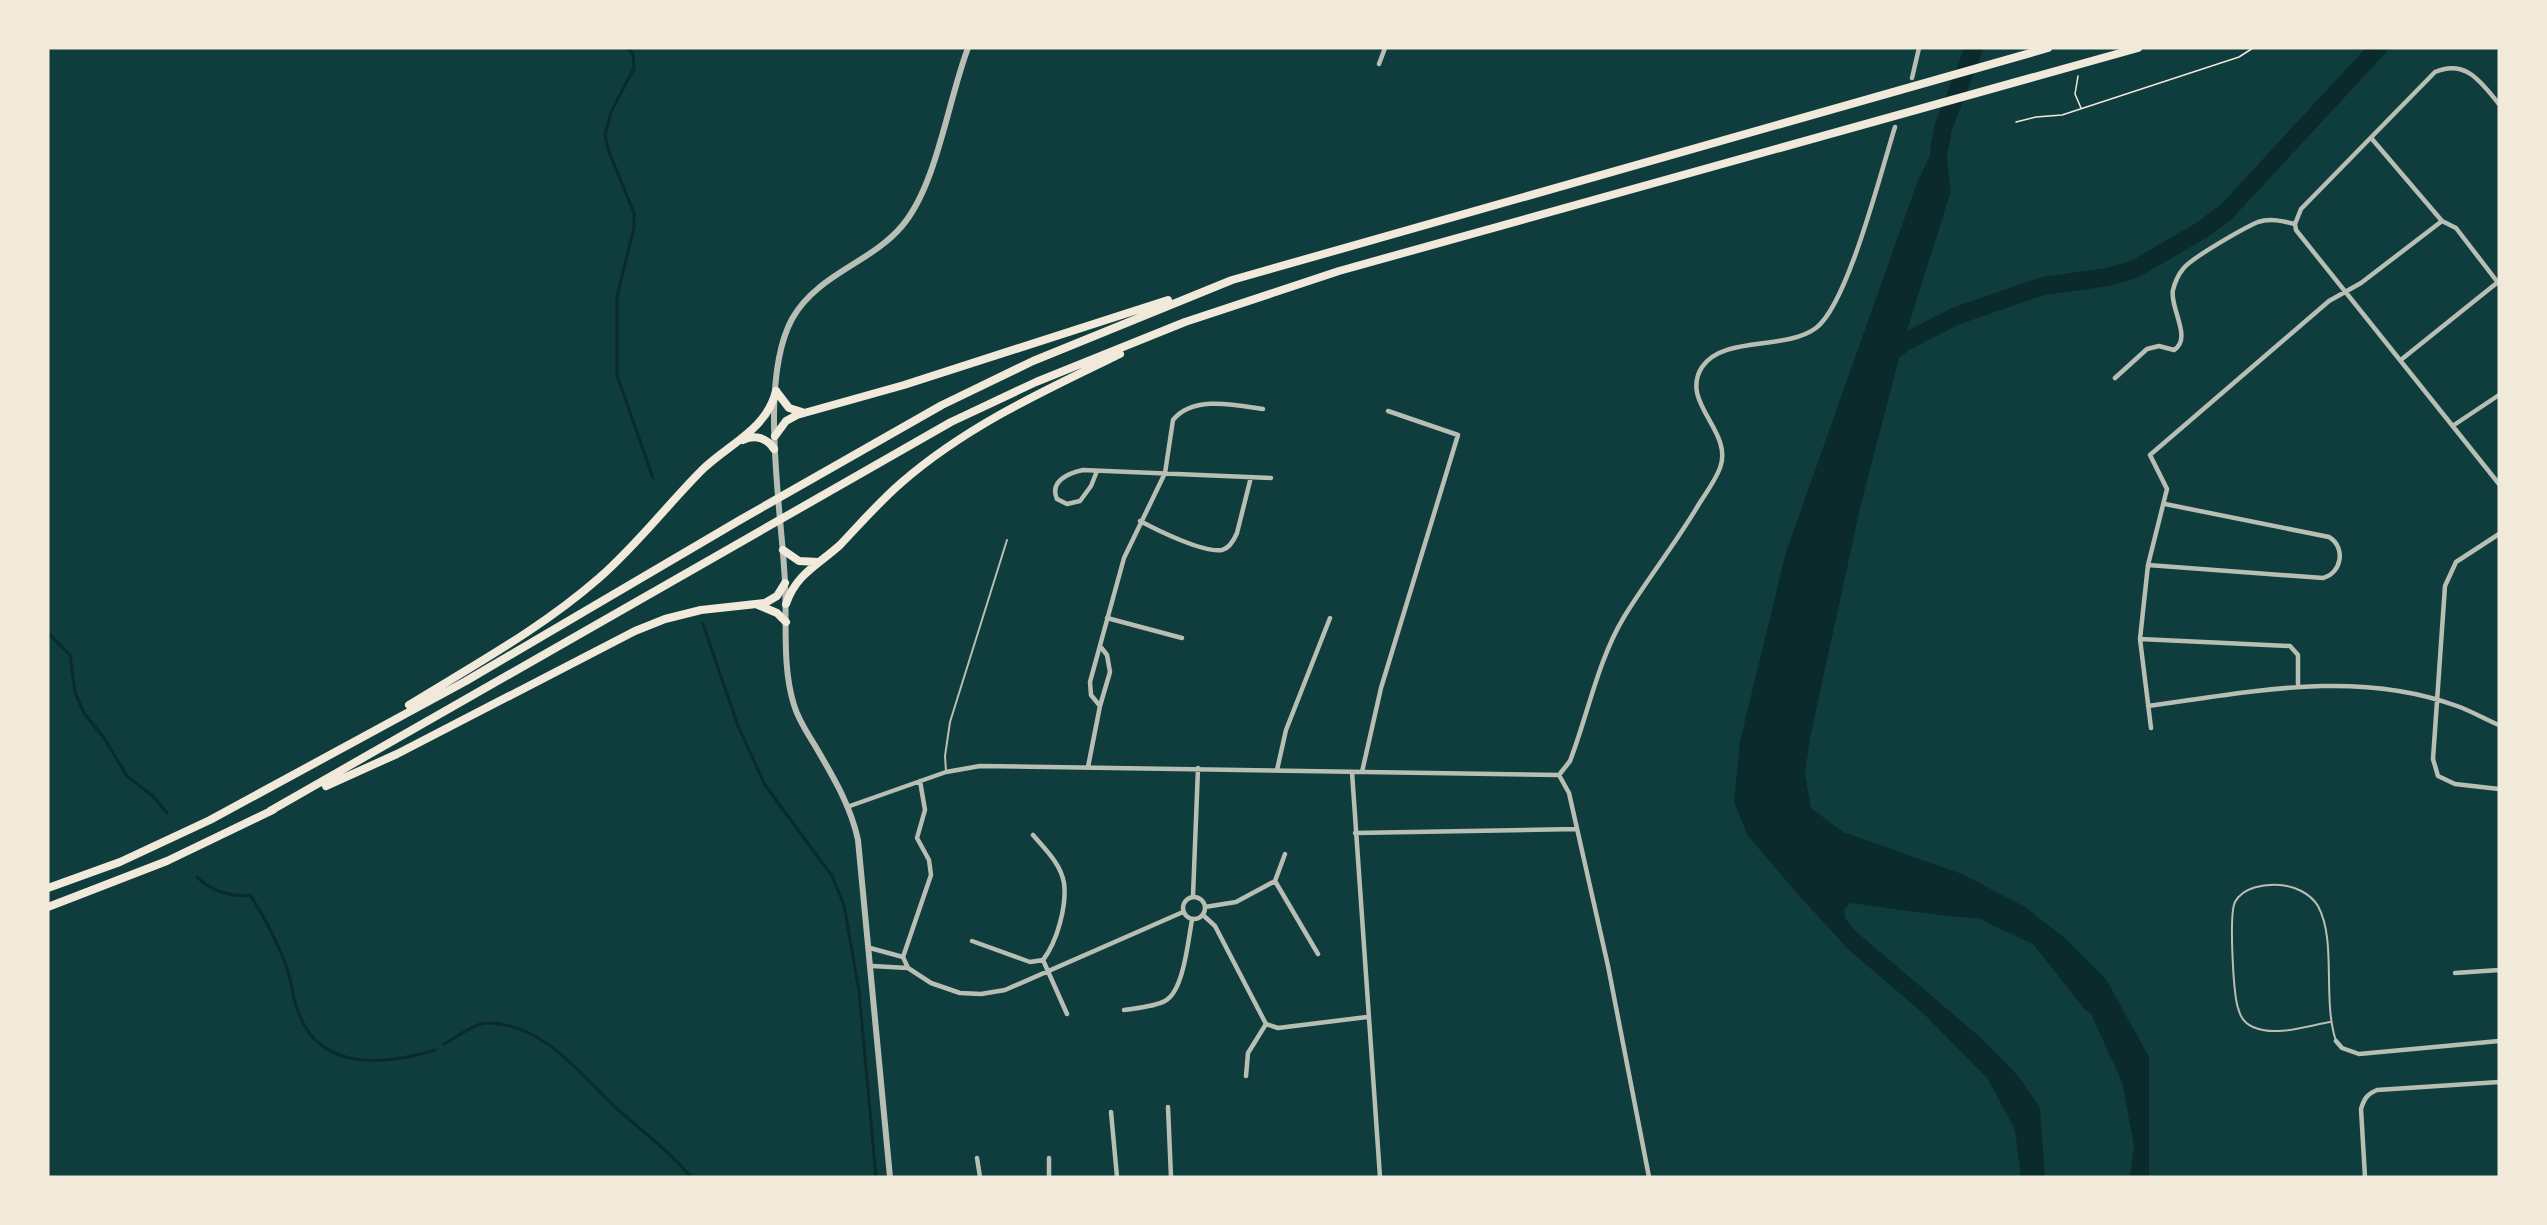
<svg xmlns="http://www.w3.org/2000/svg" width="2547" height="1225" font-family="Raleway,sans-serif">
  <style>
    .water { fill: #0a2a2b }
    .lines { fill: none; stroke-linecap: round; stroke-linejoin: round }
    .stream { stroke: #0a2a2b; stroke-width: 3 }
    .river { stroke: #0a2a2b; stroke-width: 18 }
    .path { stroke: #f1e9da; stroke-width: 1.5 }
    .service { stroke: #b8beb3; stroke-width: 2 }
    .minor { stroke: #b8beb3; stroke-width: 4.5 }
    .tertiary { stroke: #b8beb3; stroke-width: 6 }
    .trunk { stroke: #f1e9da; stroke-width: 8 }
  </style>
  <rect width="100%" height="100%" fill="#0f3d3e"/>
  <!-- water -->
  <path class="water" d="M1943,128L1951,191L1903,343L1861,504L1810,738L1805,774L1811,808L1843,832L1962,874L2025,907L2066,939L2106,979L2149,1057V1177H2130L2134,1146L2122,1082L2076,981L2039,937L2021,926L2001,920L1946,916L1851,903L1844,909L1845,918L1853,929L1981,1038L2018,1076L2040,1107L2045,1177H2021L2015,1130L1988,1079L1924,1014L1850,951L1802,899L1748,836L1734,802L1740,741L1786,552L1917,183Z"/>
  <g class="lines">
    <!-- stream -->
    <path class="stream" d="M628,48L633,54L634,68L611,112L605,135L609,152L634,213V227L617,297V375L653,478
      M703,624L738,726L765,785L832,876L844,905L859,991L876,1177
      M48,633L70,655L75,692L84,713L104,738L127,776L153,796L167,813
      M197,877C209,890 233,898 250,895C264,916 277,942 286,965C292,981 292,998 299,1014C321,1072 386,1065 435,1050
      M444,1044C457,1037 475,1022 490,1023C548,1025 584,1080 624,1115C647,1135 671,1153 691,1177"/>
    <!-- river -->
    <path class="river" d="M1939,151L1943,128L1974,48
      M1884,359L1903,343L1956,316L2043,286L2108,277L2135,269L2202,230L2227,211L2378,48
      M1990,914L2039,937L2092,1004"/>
    <!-- path -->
    <path class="path" d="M2078,76L2075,94L2081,108
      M2016,122L2036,117L2062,115L2239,57L2253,48"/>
    <!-- service -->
    <path class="service" d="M946,771L945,756L950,722L1007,540
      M2330,1022C2307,1026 2275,1037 2253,1027C2246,1024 2241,1018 2239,1011C2233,997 2229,914 2235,902C2243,887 2264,884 2280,885C2294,886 2310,893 2318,906C2337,941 2322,999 2336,1041"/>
    <!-- minor -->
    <path class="minor" d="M1379,64L1385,48
      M1912,78L1919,48
      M2372,139L2442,221L2456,228L2499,284
      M2295,224L2296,230L2499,484
      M2295,224L2301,209L2435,72C2466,59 2481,82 2499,104
      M2402,359L2498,282
      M2115,378L2147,349L2159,346L2174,350C2193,338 2169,307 2173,290C2175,282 2178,275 2183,269C2191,258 2244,228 2258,222C2270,218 2283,221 2295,224
      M2454,425L2499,395
      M1097,471L1091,486L1080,501L1067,504L1057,499C1049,481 1069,473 1083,470L1271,478
      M1140,521C1157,530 1203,553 1222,550C1230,548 1234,540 1237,533L1251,477
      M2499,534L2456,562L2445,586L2433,759L2438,776L2455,784L2499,789
      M2148,565L2323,578C2342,573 2346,547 2329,537L2165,504
      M1107,618L1182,638
      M2140,639L2290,646L2298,655V685
      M1100,706L1091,695L1090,682L1124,558L1165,473L1173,420C1193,395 1236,405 1263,409
      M2148,706C2250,692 2356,669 2457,706C2471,711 2485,719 2499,725
      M2151,728L2140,639L2148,565L2167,489L2150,455L2329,301L2361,283L2442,221
      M1088,767L1100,706L1110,672L1107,655L1100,646
      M1277,770L1286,730L1330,618
      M1352,772L1380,1177
      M1362,772L1381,688L1458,435L1388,411
      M1559,775L1570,761C1588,714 1598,660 1624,617C1648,578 1676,543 1699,504C1706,493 1715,481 1720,468C1734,431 1679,403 1702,367C1724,335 1785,351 1816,328C1848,304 1881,171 1895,127
      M1559,775L1569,793L1608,966L1649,1177
      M847,807L946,772L980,766L1559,775
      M1355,833L1576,829
      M1033,835C1045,849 1061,864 1064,883C1067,906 1057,942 1043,960
      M1275,881L1318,954
      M1193,896L1198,768
      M1183 908a11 11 0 1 1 22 0a11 11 0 1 1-22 0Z
      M1205,907L1236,902L1275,881L1285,854
      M1203,915L1215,926L1266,1024
      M972,941L1030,962L1043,960L1067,1014
      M870,948L903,957
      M872,966L908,968L931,983L960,993L981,994L1005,990L1183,912
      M908,968L903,957L931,875L929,860L917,838L925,810L920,781
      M2455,973L2499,970
      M1124,1010C1136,1008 1154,1007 1165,1001C1184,991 1188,940 1192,920
      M2336,1041L2342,1048L2359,1054L2499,1041
      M1246,1076L1248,1053L1266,1024L1278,1028L1367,1017
      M1168,1107L1171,1177
      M1111,1112L1117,1177
      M977,1158L980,1177
      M1049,1158V1177
      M2365,1177L2361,1109C2364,1099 2367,1094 2377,1090L2499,1082"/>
    <!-- tertiary -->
    <path class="tertiary" d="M890,1177L858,840C851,807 834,778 817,749C809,735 799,722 794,705C782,667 787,623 785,583C782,511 758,382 792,319C817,274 871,263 902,226C937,185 948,100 968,48"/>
    <!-- trunk -->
    <path class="trunk" d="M776,391L789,408L802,412
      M775,436L786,421L797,415L904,385L1168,300
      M743,440C755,434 767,438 774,449
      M783,550L799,561L818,562
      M786,604C796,574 818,565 840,545C860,524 879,502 901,483C965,427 1043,391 1120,354
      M758,605L777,613L786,622
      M409,705C474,665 542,628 599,578C637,545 667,505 703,469C729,444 767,429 776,391
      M326,786L397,754L635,631L665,619L701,610L765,603L777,596L785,583
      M270,811L951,422L1036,382L1185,322L1339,271L2138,48
      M48,888L120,862L210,820L466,681L740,520L942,405L1033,361L1232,280L2048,48
      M48,907L167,861L273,810"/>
  </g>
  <!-- border -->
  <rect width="2547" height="1225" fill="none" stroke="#f1e9da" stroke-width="99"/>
</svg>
